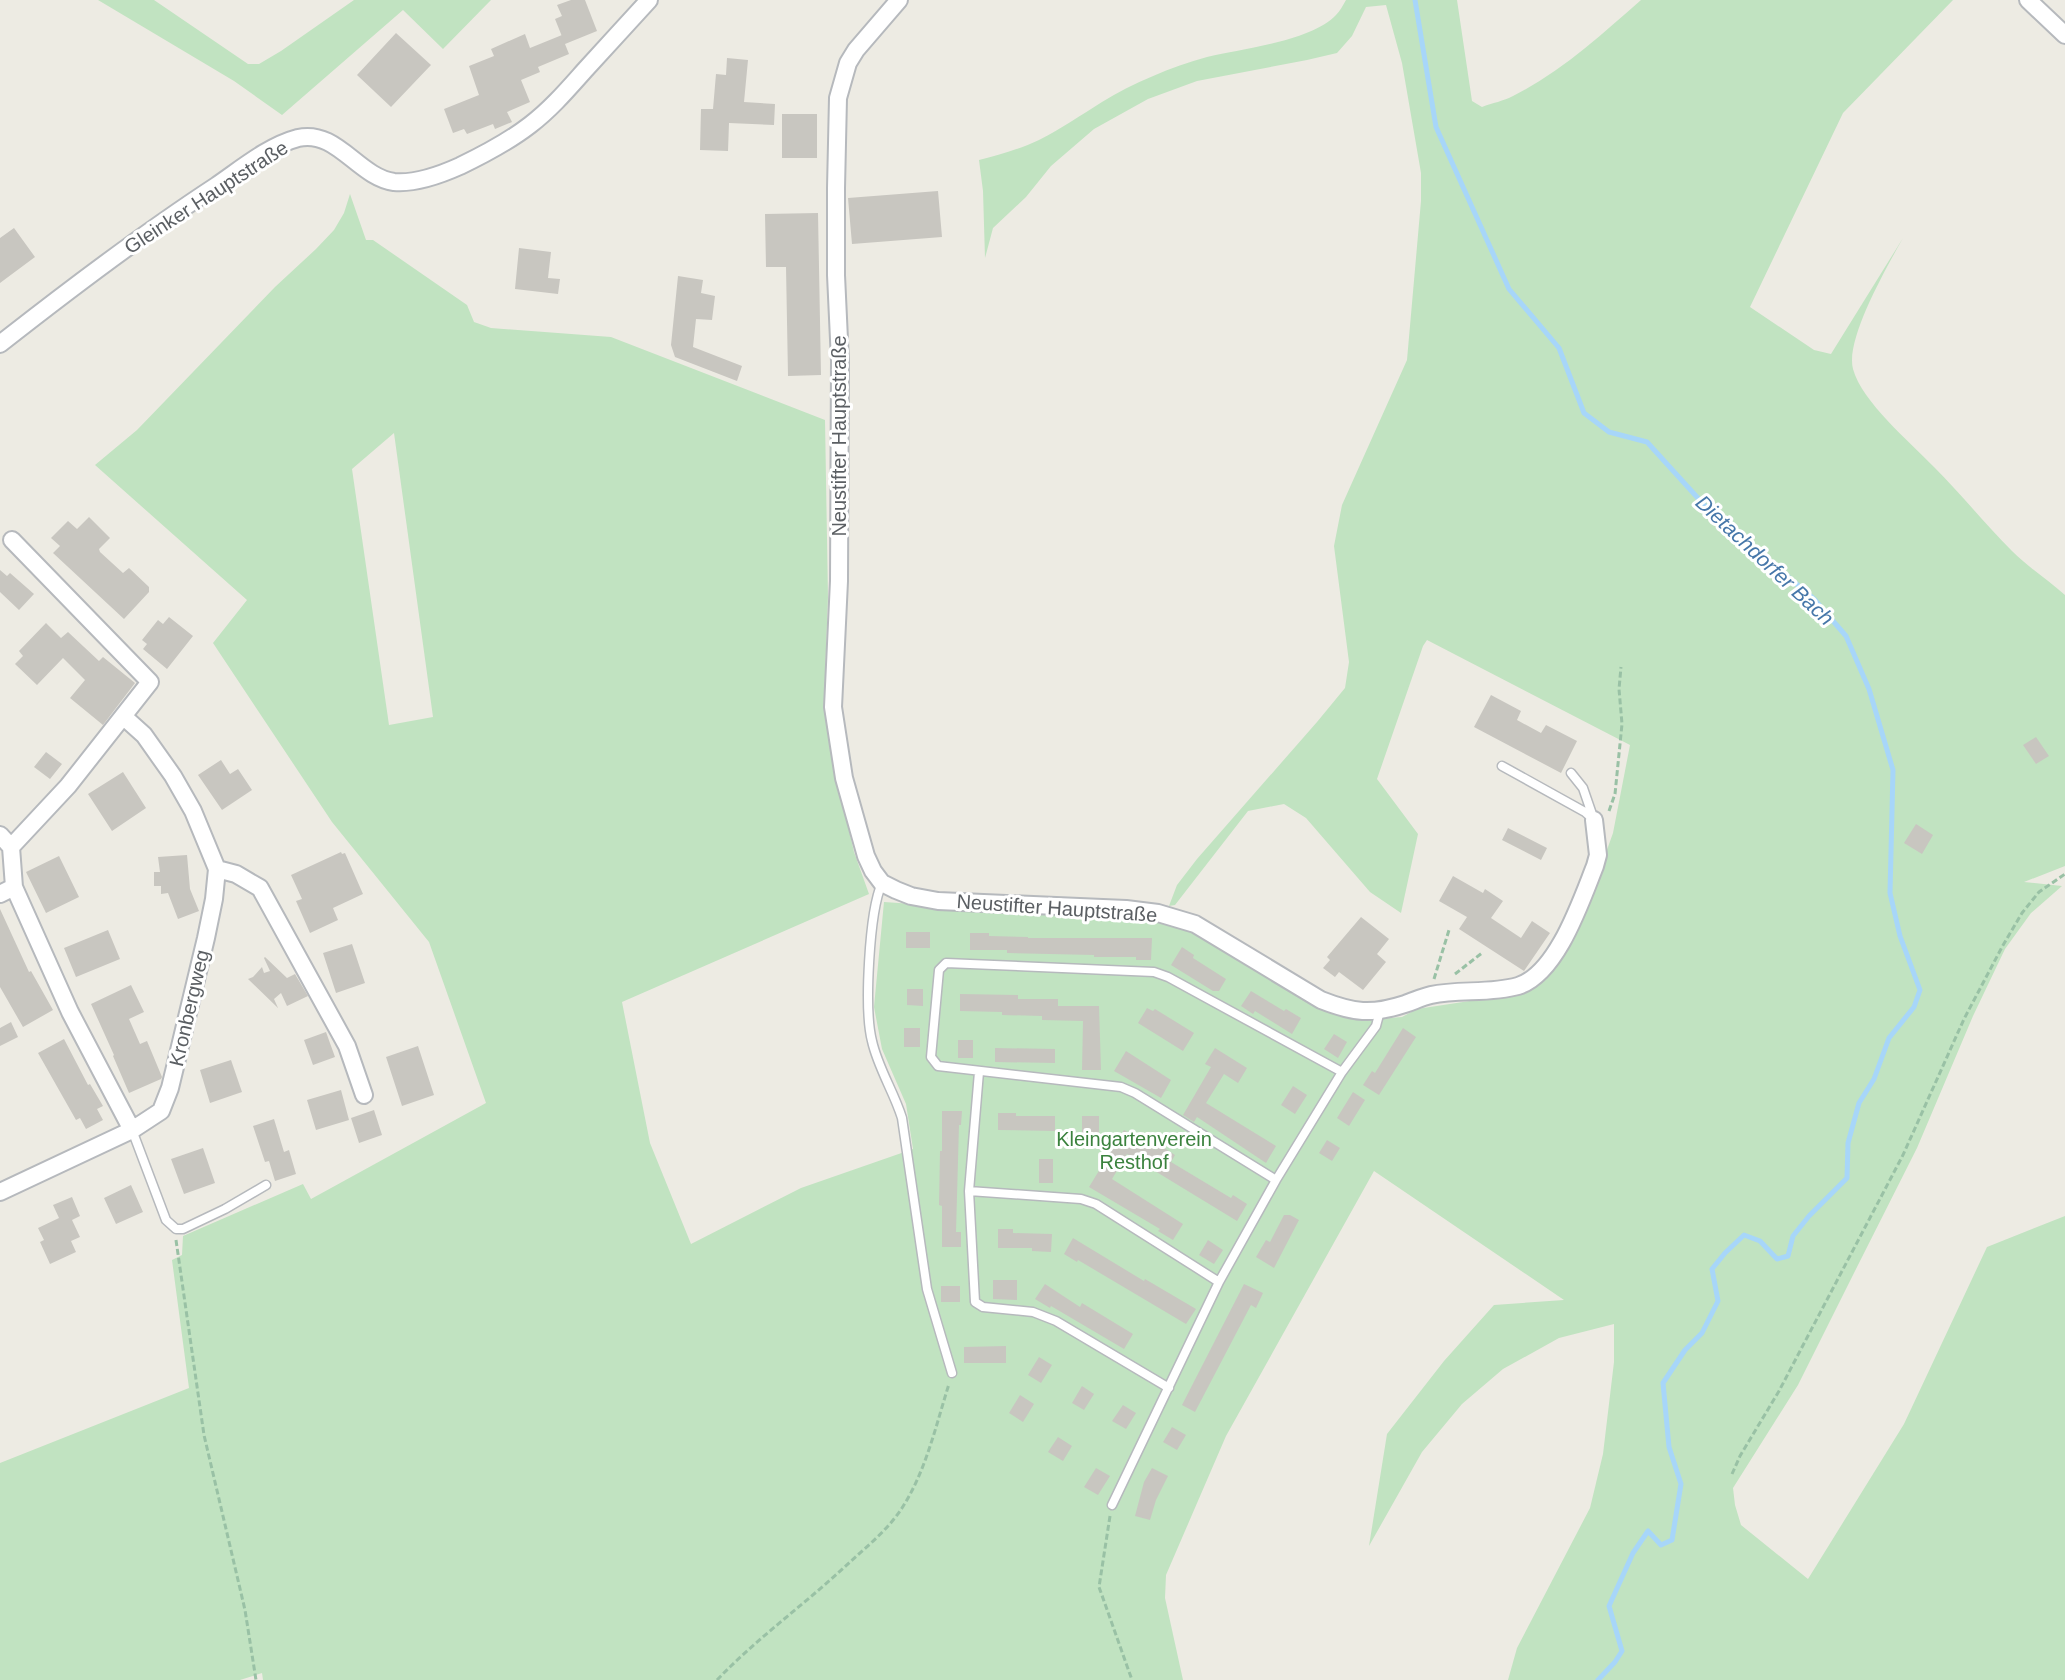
<svg xmlns="http://www.w3.org/2000/svg" width="2065" height="1680" font-family="Helvetica,sans-serif">
  <style>
    .green { fill: #c1e3c1; fill-rule: evenodd }
    .lines { fill: none; stroke-linecap: round; stroke-linejoin: round }
    .stream { stroke: #a7d6f9; stroke-width: 5 }
    .building { fill: #c8c6c0 }
    .service-casing { stroke: #b6b9bd; stroke-width: 11 }
    .minor-casing { stroke: #b6b9bd; stroke-width: 20 }
    .path { stroke: #99c1a5; stroke-width: 3; stroke-dasharray: 6 3; stroke-linecap: butt }
    .service { stroke: #fff; stroke-width: 8 }
    .minor { stroke: #fff; stroke-width: 16 }
    .labels { text-anchor: middle; dominant-baseline: central; stroke-width: 6; stroke-linejoin: round; paint-order: stroke }
    .street-label { font-size: 20px; fill: #5b5f63; stroke: #fff }
    .park-label { font-size: 20px; fill: #3b823e; stroke: #fff }
    .water-label { font-size: 21px; font-style: italic; fill: #4677a9; stroke: #fff }
  </style>
  <rect width="100%" height="100%" fill="#edebe3"/>
  <!-- green -->
  <path class="green" d="M98,0H154L248,64H259L281,51L354,0H491L443,49L403,10L282,115L234,81Z
    M1346,0H1457L1472,101L1482,107C1492,103 1504,101 1513,96C1561,72 1601,35 1641,0H1953L1843,113L1750,307L1814,350L1831,354L1903,238C1888,265 1845,339 1853,369C1862,402 1910,442 1934,467C1961,494 1985,524 2012,551C2028,567 2048,580 2065,595V866L2024,882L2062,886L2031,913L2005,949L1973,1016L1917,1148L1858,1265L1798,1385L1733,1488L1735,1505L1741,1525L1808,1579L1904,1424L1987,1247L2065,1216V1680H1508L1517,1648L1590,1508L1603,1454L1614,1362V1324L1559,1338L1503,1369L1462,1404L1422,1452L1369,1546L1387,1434L1444,1361L1494,1305L1564,1300L1374,1171L1226,1436L1166,1575L1165,1598L1183,1680H263L262,1673L240,1680H0V1463L189,1388L172,1260L182,1255L183,1236L303,1184L311,1199L486,1103L429,942L332,822L213,643L247,600L95,465L137,430L275,287L316,249L334,230L344,213L350,194L366,240H373L467,305L474,322L491,328L611,337L825,420L828,597L825,675L832,756L854,852L869,894L622,1002L650,1143L691,1244L801,1188L913,1149L906,1104L882,1049L874,1007L884,902L986,909L1129,914L1188,928L1329,1010L1363,1020L1402,1017L1417,1009L1509,995L1532,990L1548,976L1565,948L1593,889L1613,833L1630,745L1427,640L1423,646L1377,779L1418,834L1401,913L1370,892L1306,818L1284,804L1248,811L1175,905L1169,906L1177,885L1197,859L1317,722L1345,688L1349,662L1334,546L1342,505L1407,360L1421,201V173L1402,63L1386,5L1366,7L1352,36L1337,53L1307,60L1197,81L1148,99L1094,129L1051,166L1026,197L993,228L985,258L983,191L979,160C999,155 1020,149 1039,140C1061,129 1081,115 1102,102C1133,83 1171,67 1207,57C1241,49 1312,41 1336,15C1340,11 1343,5 1346,0ZM394,433L433,717L389,725L352,469Z"/>
  <g class="lines">
    <!-- stream -->
    <path class="stream" d="M1415,0L1436,127L1509,289L1559,348L1584,413L1609,432L1647,442L1706,507L1814,599L1846,636L1869,689L1893,770L1890,893L1900,936L1920,990L1914,1007L1889,1038L1874,1079L1859,1103L1848,1143L1847,1178L1809,1216L1793,1236L1788,1256L1777,1259L1760,1241L1744,1235L1725,1253L1712,1269L1718,1301L1702,1333L1685,1350L1663,1383L1669,1447L1681,1484L1672,1540L1661,1545L1648,1531L1633,1553L1609,1606L1622,1651L1615,1662L1598,1680"/>
  </g>
  <!-- building -->
  <path class="building" d="M571,0H585L597,31L565,44L569,54L538,67L540,72L521,80L530,102L507,112L512,122L495,129L493,124L467,134L464,129L453,133L444,109L479,95L469,66L494,56L491,49L525,34L530,48L562,35L563,39L555,19L562,16L557,5Z
    M396,33L431,65L391,107L357,75Z
    M727,58L748,60L744,102L775,104L774,125L729,123L728,151L700,150L701,109H713L716,74L726,75Z
    M782,114H817V158H782Z
    M938,191L942,237L852,244L848,198Z
    M818,213L821,375L788,376L786,267H766L765,214Z
    M14,228L35,257L0,283V238Z
    M519,248L551,252L548,278L560,279L558,294L515,289Z
    M678,276L703,280L701,293L715,296L712,320L696,319L693,347L742,366L737,381L675,357L671,345Z
    M89,517L110,538L99,549L100,552L123,573L129,568L149,587V592L124,619L53,553L60,546L51,538L68,521L77,529Z
    M0,570L7,576L10,573L34,594L19,610L0,592Z
    M169,617L193,636L167,669L143,649L147,644L142,640L158,620L163,624Z
    M46,623L61,638L68,632L99,661L103,657L135,683L103,725L70,698L85,680L63,658L37,685L15,664L23,656L19,651Z
    M1491,695L1521,711L1517,720L1541,733L1546,725L1577,741L1561,773L1474,727Z
    M2036,737L2049,756L2036,764L2023,745Z
    M46,752L62,764L50,779L34,767Z
    M221,760L230,774L238,769L252,790L222,810L198,775Z
    M123,772L146,808L112,831L88,794Z
    M1916,824L1933,835L1922,854L1904,843Z
    M1508,828L1547,848L1541,860L1502,840Z
    M341,852L342,854L345,853L363,894L333,908L338,920L310,933L296,901L302,899L291,875Z
    M187,855L190,889L199,911L178,919L168,893L161,894V886H154V872H160L158,857Z
    M59,856L79,897L46,913L26,872Z
    M1453,876L1483,893L1485,889L1503,901L1491,918L1521,938L1532,921L1550,933L1524,971L1459,929L1467,917L1439,901Z
    M0,909L29,972L31,971L53,1010L23,1027L0,987Z
    M1361,917L1389,939L1377,954L1386,962L1363,990L1339,972L1335,977L1323,968L1330,960L1327,957Z
    M108,930L120,959L76,977L64,948Z
    M906,932H930V948H906Z
    M970,933H989V936L1028,937V938H1152L1151,960H1136V957H1094V955L1007,953V950H970Z
    M352,944L365,983L336,993L323,953Z
    M1182,947L1194,955L1193,958L1226,979L1219,991H1213L1171,965Z
    M265,957L287,978L295,974L308,996L287,1006L281,993L274,999L278,1008L248,979L253,977L262,967L264,973L270,971L264,958Z
    M131,985L144,1012L129,1019L140,1044L147,1041L162,1077L161,1079L129,1093L113,1056L114,1055L91,1004Z
    M907,989H923V1006L907,1005Z
    M1251,991L1284,1011L1286,1009L1301,1018L1292,1034L1255,1011L1253,1014L1241,1006Z
    M960,994L1018,995V999H1058V1006H1099L1101,1070H1082L1083,1021L1042,1020V1016L1002,1015V1012L960,1011Z
    M1147,1008L1153,1011L1155,1009L1194,1033L1183,1051L1138,1023Z
    M11,1022L18,1037L0,1046V1028Z
    M904,1028H920V1047H904Z
    M1403,1028L1416,1037L1379,1095L1363,1085L1372,1071L1375,1073Z
    M326,1032L335,1057L313,1065L304,1040Z
    M1334,1034L1347,1042L1338,1058L1324,1049Z
    M64,1039L88,1085L90,1084L103,1106L97,1109L103,1120L86,1129L80,1118L76,1120L38,1053Z
    M958,1040H973V1058H958Z
    M418,1046L434,1095L402,1106L386,1057Z
    M995,1048L1055,1049V1063L995,1062Z
    M1215,1048L1247,1068L1238,1083L1224,1074L1206,1103L1276,1146L1266,1163L1197,1117L1194,1122L1183,1115L1211,1067L1205,1064Z
    M1126,1051L1171,1080L1161,1098L1114,1071Z
    M231,1060L242,1092L210,1103L200,1070Z
    M1293,1086L1307,1095L1295,1114L1281,1105Z
    M341,1090L349,1120L316,1130L307,1100Z
    M1353,1092L1365,1100L1349,1126L1337,1118Z
    M374,1110L382,1135L359,1143L351,1118Z
    M942,1111H962L961,1125H959L956,1232H961V1247H942V1206L939,1205L940,1151H942Z
    M998,1113H1016V1116H1055V1131L998,1130Z
    M1082,1116H1099V1138H1084V1134H1082Z
    M274,1119L284,1152L289,1150L296,1174L275,1181L269,1161L265,1162L253,1126Z
    M1124,1130L1156,1150L1160,1145L1175,1155L1171,1162L1231,1198L1233,1195L1247,1204L1237,1221L1127,1154L1112,1179L1183,1224L1173,1240L1158,1231L1160,1229L1089,1187Z
    M1327,1140L1340,1148L1332,1161L1319,1153Z
    M203,1148L215,1183L184,1194L171,1159Z
    M1039,1159H1053V1183H1039Z
    M131,1185L143,1212L116,1224L104,1198Z
    M72,1197L80,1216L72,1220L80,1237L71,1241L76,1252L50,1264L40,1242L44,1240L38,1228L59,1218L53,1205Z
    M1284,1215H1290L1299,1220L1274,1268L1256,1257L1266,1240L1270,1242Z
    M998,1229H1013V1233L1052,1234L1051,1252L1032,1251V1248H998Z
    M1073,1238L1144,1281L1145,1279L1196,1309L1186,1324L1078,1260L1077,1262L1064,1254Z
    M1208,1240L1223,1250L1214,1264L1199,1255Z
    M993,1280H1017V1300L993,1299Z
    M1045,1284L1080,1307L1082,1303L1133,1334L1124,1349L1051,1306L1050,1308L1035,1299Z
    M1244,1284L1263,1293L1256,1308L1251,1305L1195,1412L1182,1405Z
    M941,1286H960V1302H941Z
    M1006,1346V1363H964V1347Z
    M1039,1357L1052,1365L1041,1383L1028,1375Z
    M1082,1386L1094,1394L1084,1410L1072,1403Z
    M1020,1395L1034,1404L1023,1422L1009,1413Z
    M1123,1405L1136,1413L1126,1429L1112,1421Z
    M1172,1427L1186,1435L1177,1450L1163,1442Z
    M1058,1437L1072,1446L1063,1461L1048,1452Z
    M1096,1468L1110,1476L1098,1495L1084,1487Z
    M1152,1468L1168,1476L1156,1500L1150,1520L1135,1516L1144,1482Z"/>
  <g class="lines">
    <!-- service casing -->
    <g class="service-casing">
      <path id="service" d="M1502,766L1585,812L1594,820
        M1571,773L1583,788L1593,817
        M882,883C869,912 864,1010 872,1041C878,1068 894,1092 902,1118L927,1289L952,1373
        M979,1072L969,1191L975,1302L983,1307L1033,1312L1056,1321L1169,1388
        M132,1130L166,1220L176,1229H183L225,1209L266,1185
        M1276,1180L1135,1093L1121,1087L938,1066L931,1057L939,970L946,963L1154,972L1168,977L1342,1072
        M969,1191L1081,1199L1096,1204L1219,1282
        M1112,1505L1219,1282L1276,1180L1342,1072L1376,1026L1380,1011"/>
    </g>
    <!-- minor casing -->
    <g class="minor-casing">
      <path id="minor" d="M899,0L856,50L848,63L838,98L836,188V275L840,361L839,581L833,707L844,778L866,856L873,871L882,883L896,890L911,896L938,901L1126,909L1158,913L1195,924L1321,1000C1354,1013 1371,1015 1405,1004C1414,1001 1422,997 1431,995C1459,989 1490,994 1518,986C1557,974 1581,901 1595,866L1598,855L1594,820
        M2028,0L2065,35
        M0,344C70,289 141,235 216,186C241,169 268,146 298,138C337,129 358,177 394,182C416,184 440,175 460,166C485,154 508,142 530,125C551,109 568,89 585,70C606,47 628,23 649,0
        M124,717L144,735L173,776L193,811L217,869L214,899L206,938L170,1088L161,1111L132,1130
        M0,835L11,847L14,887L70,1012L132,1130L0,1192
        M11,847L68,786L150,682L12,540
        M217,869L236,874L260,888L347,1046L364,1095
        M0,894L14,887"/>
    </g>
    <!-- path -->
    <path class="path" d="M1609,811L1615,794L1622,724L1619,689L1621,667
      M1455,974L1482,953
      M1434,979L1449,930
      M176,1240L204,1435L245,1610L256,1680
      M1732,1474L1740,1456L1779,1391L1903,1155L1964,1019L2002,947L2022,913L2039,892L2065,874
      M1110,1516L1099,1587L1132,1680
      M717,1680C758,1637 808,1602 851,1561C869,1545 889,1528 902,1508C926,1471 936,1425 949,1384"/>
    <!-- service -->
    <use href="#service" class="service"/>
    <!-- minor -->
    <use href="#minor" class="minor"/>
  </g>
  <g class="labels">
    <!-- street labels -->
    <g class="street-label">
      <text transform="translate(206 197) rotate(-33)">Gleinker Hauptstraße</text>
      <text transform="translate(839 436) rotate(-90)">Neustifter Hauptstraße</text>
      <text transform="translate(1057 908) rotate(4)">Neustifter Hauptstraße</text>
      <text transform="translate(189 1008) rotate(-77)">Kronbergweg</text>
    </g>
    <!-- park labels -->
    <g class="park-label">
      <text x="1134" y="1139">Kleingartenverein<tspan x="1134" dy="23">Resthof</tspan></text>
    </g>
    <!-- water labels -->
    <g class="water-label">
      <text transform="translate(1765 560) rotate(43)">Dietachdorfer Bach</text>
    </g>
  </g>
</svg>
